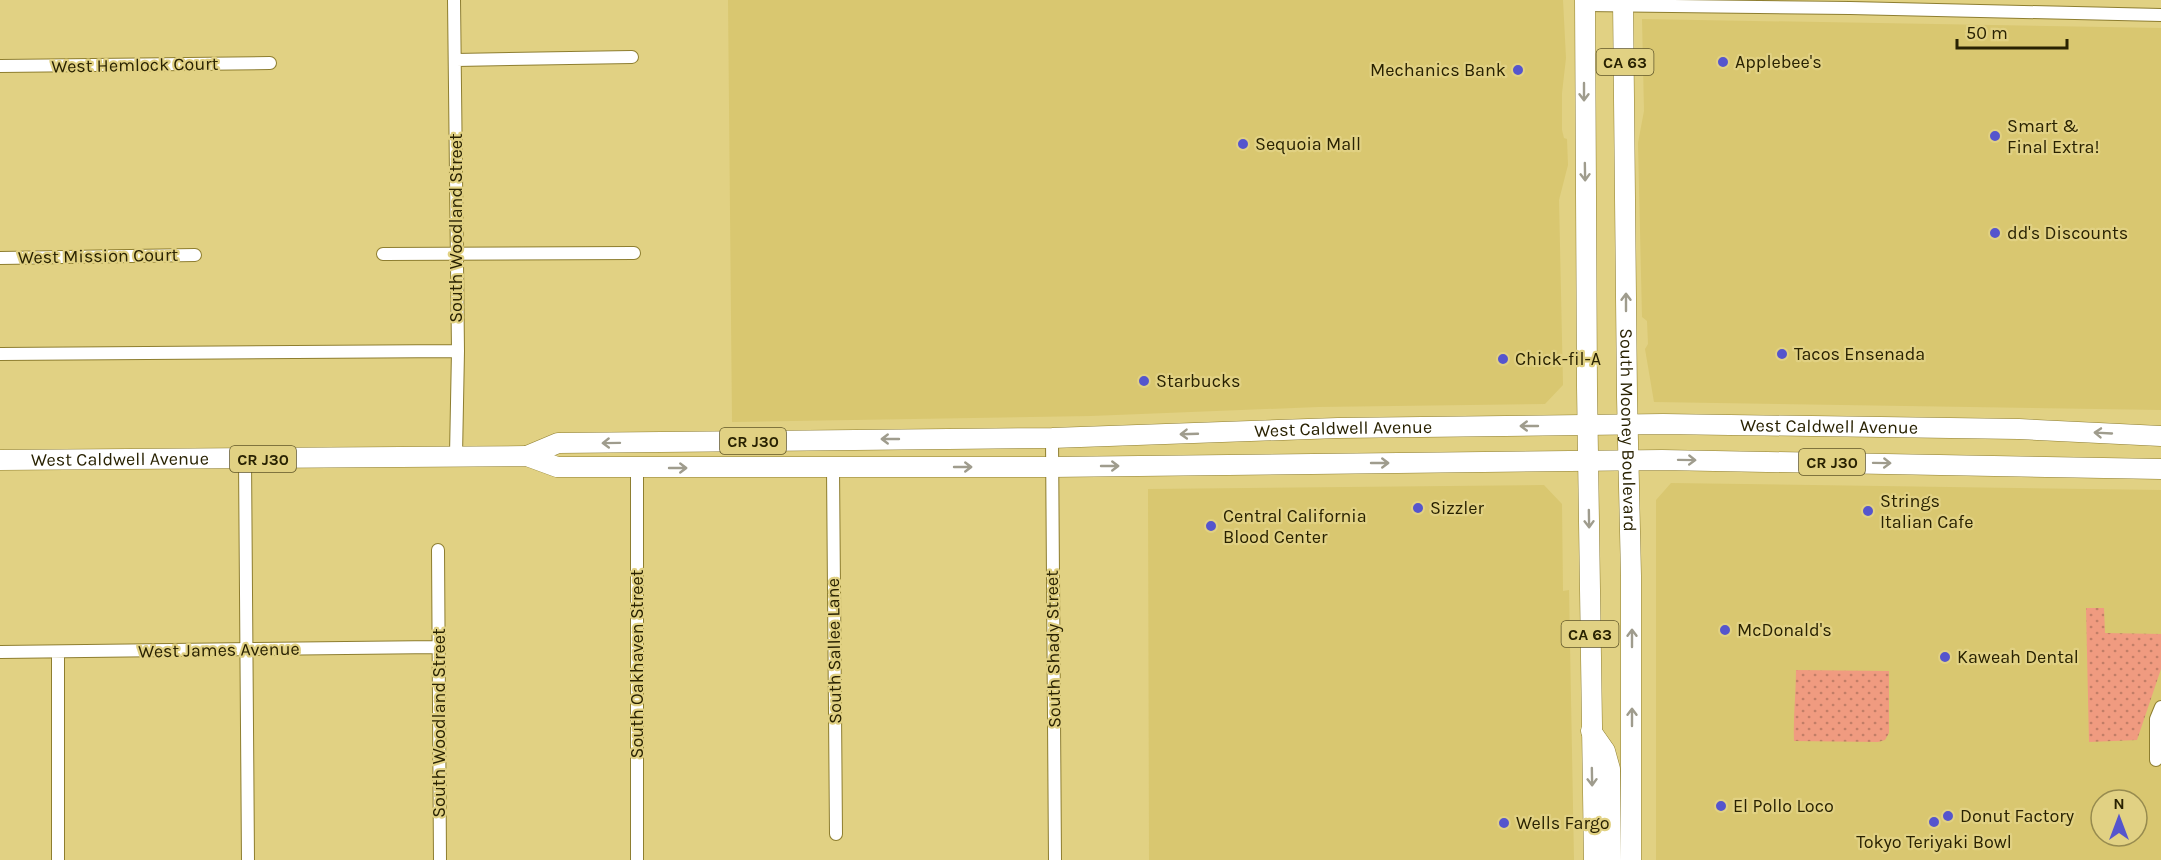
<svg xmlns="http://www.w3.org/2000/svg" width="2161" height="860" font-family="Karla,sans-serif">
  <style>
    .built { fill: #d9c770; fill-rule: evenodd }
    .grass { fill: url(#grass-dots) }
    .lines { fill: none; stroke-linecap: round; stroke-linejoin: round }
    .street-casing { stroke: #8e7e30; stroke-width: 14 }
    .primary-casing { stroke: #8e7e30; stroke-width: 21 }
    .street { stroke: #fff; stroke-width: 12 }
    .primary { stroke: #fff; stroke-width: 20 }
    .oneway { stroke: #9f9c8d }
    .poi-dot { fill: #5555cd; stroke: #e1d183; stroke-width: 2 }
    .labels { text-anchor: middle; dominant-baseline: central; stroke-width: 4.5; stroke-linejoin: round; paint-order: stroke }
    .shield { fill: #e1d183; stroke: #605629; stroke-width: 1.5 }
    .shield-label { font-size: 16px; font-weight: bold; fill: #292202 }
    .poi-label { font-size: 18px; fill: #292202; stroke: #e1d183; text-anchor: start }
    .street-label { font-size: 18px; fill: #292202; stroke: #e1d183 }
  </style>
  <defs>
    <pattern id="grass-dots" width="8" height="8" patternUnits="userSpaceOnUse" patternTransform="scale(1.5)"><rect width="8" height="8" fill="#f09b80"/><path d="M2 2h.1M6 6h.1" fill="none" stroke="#c27e67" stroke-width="1.8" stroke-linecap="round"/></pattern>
  </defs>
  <rect width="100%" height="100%" fill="#e1d183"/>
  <!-- built -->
  <path class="built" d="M728,0H1563L1566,58L1562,93V130L1564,138L1567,139L1568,165L1559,200L1563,385L1545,404L1318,407L1091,416L732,422Z
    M1642,19L2161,28V410L1654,402L1645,349L1648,344L1647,321L1642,317L1638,143L1644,111Z
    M1671,483L2161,490V860H1656V500ZM2101,800H2137V836H2101Z
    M1544,485L1562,504L1563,591L1569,590L1574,860H1149L1148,489Z"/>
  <!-- grass -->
  <path class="grass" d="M2086,608H2104L2105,633L2161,634V669L2137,740L2089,742Z
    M1796,670L1889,671V733L1885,740L1878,742L1794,741C1793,717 1796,694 1796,670Z"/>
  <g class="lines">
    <!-- street casing -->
    <g class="street-casing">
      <path id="street" d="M454,0L458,351L456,455
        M1585,5L1850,8L2161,15
        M456,60L632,57
        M0,66L270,63
        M383,254L634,253
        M0,258L195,255
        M0,354L458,351
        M1052,438L1055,860
        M245,459L248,860
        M637,467V860
        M833,468L836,834
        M438,550L440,860
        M0,652L438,647
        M58,652V860
        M2156,760V719L2161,707"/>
    </g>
    <!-- primary casing -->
    <g class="primary-casing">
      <g id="primary">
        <path d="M1585,0L1587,387L1594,860"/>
        <path id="s1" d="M1623,0L1627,397L1631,576V860"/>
        <path id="s2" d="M527,456L558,443L1052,438L1338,428L1663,424L2019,429L2161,436"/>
        <path id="s3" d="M0,460L527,456L557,467H1051L1662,460L2161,469"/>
        <path d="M1591,731L1605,751L1610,769L1611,860"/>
      </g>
    </g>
    <!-- street -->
    <use href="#street" class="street"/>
    <!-- primary -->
    <use href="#primary" class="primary"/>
  </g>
  <!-- one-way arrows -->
  <defs><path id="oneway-shaft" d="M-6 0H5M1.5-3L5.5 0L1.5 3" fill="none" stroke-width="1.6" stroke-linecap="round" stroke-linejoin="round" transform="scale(1.5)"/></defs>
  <g class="oneway">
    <use href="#oneway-shaft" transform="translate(1584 92) rotate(90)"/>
    <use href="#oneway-shaft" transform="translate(1585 172) rotate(89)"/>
    <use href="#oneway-shaft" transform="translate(1626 302) rotate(-90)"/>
    <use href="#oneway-shaft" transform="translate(1529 426) rotate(180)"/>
    <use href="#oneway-shaft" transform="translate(2103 433) rotate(-177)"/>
    <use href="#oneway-shaft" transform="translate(1189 434) rotate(178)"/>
    <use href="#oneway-shaft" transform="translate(890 439) rotate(180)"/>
    <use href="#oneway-shaft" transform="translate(611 443) rotate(179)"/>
    <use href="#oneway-shaft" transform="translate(1687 460) rotate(1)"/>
    <use href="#oneway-shaft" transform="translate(1380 463)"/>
    <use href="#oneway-shaft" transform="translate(1882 463) rotate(1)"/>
    <use href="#oneway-shaft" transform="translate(1110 466)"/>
    <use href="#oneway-shaft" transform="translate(963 467)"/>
    <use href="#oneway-shaft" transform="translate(678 468)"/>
    <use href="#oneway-shaft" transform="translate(1589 519) rotate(89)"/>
    <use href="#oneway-shaft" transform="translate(1632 638) rotate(-90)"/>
    <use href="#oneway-shaft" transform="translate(1632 717) rotate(-90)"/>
    <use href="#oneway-shaft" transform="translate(1592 777) rotate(89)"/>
  </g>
  <!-- markers -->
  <g class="poi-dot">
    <circle cx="1723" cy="62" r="6"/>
    <circle cx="1518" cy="70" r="6"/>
    <circle cx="1995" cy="136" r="6"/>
    <circle cx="1243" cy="144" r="6"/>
    <circle cx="1995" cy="233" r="6"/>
    <circle cx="1782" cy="354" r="6"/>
    <circle cx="1503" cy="359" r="6"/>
    <circle cx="1144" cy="381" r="6"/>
    <circle cx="1418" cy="508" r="6"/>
    <circle cx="1868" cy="511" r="6"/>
    <circle cx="1211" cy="526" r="6"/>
    <circle cx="1725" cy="630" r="6"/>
    <circle cx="1945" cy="657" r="6"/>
    <circle cx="1721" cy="806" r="6"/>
    <circle cx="1948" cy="816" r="6"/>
    <circle cx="1934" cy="822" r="6"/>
    <circle cx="1504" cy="823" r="6"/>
  </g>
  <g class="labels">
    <!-- shield labels -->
    <g class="shield">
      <rect x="1596.5" y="49" width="57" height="26" rx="4.5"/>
      <rect x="720" y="428" width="66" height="26" rx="4.5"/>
      <rect x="230" y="446" width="66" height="26" rx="4.5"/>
      <rect x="1799" y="449" width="66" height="26" rx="4.5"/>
      <rect x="1561.5" y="621" width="57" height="26" rx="4.5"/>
    </g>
    <g class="shield-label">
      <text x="1625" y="62">CA 63</text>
      <text x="753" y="441">CR J30</text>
      <text x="263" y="459">CR J30</text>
      <text x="1832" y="462">CR J30</text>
      <text x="1590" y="634">CA 63</text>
    </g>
    <!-- poi labels -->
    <g class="poi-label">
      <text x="1735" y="62">Applebee's</text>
      <text x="1506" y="70" text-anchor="end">Mechanics Bank</text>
      <text x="2007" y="126">Smart &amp;<tspan x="2007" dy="21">Final Extra!</tspan></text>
      <text x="1255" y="144">Sequoia Mall</text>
      <text x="2007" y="233">dd's Discounts</text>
      <text x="1794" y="354">Tacos Ensenada</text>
      <text x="1515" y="359">Chick-fil-A</text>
      <text x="1156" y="381">Starbucks</text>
      <text x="1880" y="501">Strings<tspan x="1880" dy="21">Italian Cafe</tspan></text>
      <text x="1430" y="508">Sizzler</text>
      <text x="1223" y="516">Central California<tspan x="1223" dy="21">Blood Center</tspan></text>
      <text x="1737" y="630">McDonald's</text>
      <text x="1957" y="657">Kaweah Dental</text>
      <text x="1733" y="806">El Pollo Loco</text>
      <text x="1960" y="816">Donut Factory</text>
      <text x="1516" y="823">Wells Fargo</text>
      <text x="1934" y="842" text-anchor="middle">Tokyo Teriyaki Bowl</text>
    </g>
    <!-- street labels -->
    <g class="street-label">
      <text transform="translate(135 65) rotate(-1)">West Hemlock Court</text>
      <text transform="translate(456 228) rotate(-90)">South Woodland Street</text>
      <text transform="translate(98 256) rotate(-1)">West Mission Court</text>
      <text stroke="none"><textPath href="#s2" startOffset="1305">West Caldwell Avenue</textPath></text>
      <text stroke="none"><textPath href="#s2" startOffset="819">West Caldwell Avenue</textPath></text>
      <text stroke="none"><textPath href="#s1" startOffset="430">South Mooney Boulevard</textPath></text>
      <text stroke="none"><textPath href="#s3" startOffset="120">West Caldwell Avenue</textPath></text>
      <text transform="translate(1053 649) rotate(-91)">South Shady Street</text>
      <text transform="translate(219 650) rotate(-1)">West James Avenue</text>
      <text transform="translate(834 651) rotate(-91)">South Sallee Lane</text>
      <text transform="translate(637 664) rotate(-90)">South Oakhaven Street</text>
      <text transform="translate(439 723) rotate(-90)">South Woodland Street</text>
    </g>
  </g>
  <!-- north arrow -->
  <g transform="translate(2119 818)"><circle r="28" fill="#e1d183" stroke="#978b4f" stroke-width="1.5"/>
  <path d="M0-4.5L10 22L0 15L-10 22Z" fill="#5555cd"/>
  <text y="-9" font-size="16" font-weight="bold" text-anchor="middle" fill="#292202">N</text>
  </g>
  <!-- scale -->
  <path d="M1957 39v9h110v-9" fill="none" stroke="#292202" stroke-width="3"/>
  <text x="1966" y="39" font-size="18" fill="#292202" stroke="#e1d183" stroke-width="4.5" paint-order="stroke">50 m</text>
</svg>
